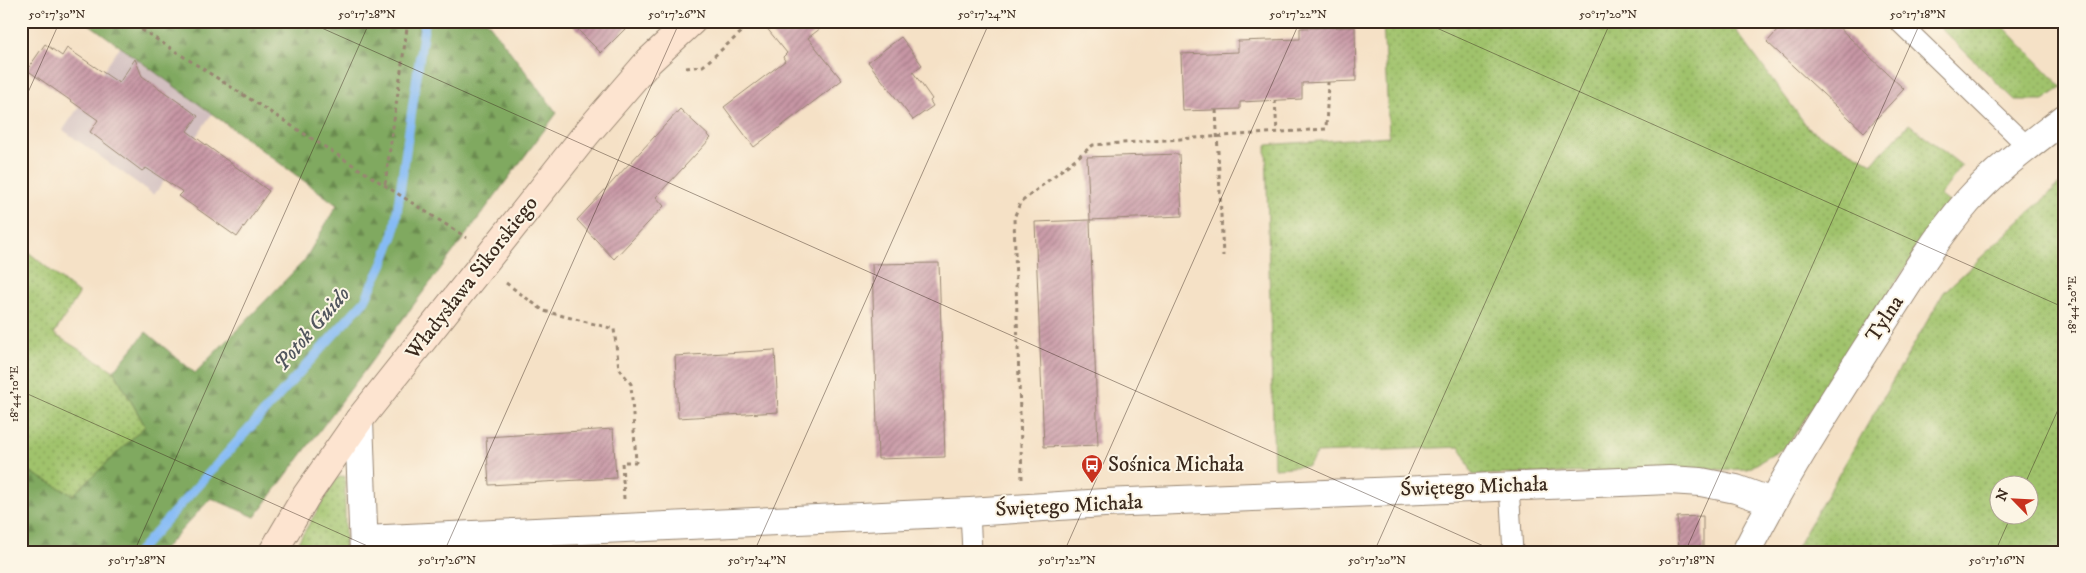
<svg xmlns="http://www.w3.org/2000/svg" width="2086" height="573" font-family="'IM FELL DW Pica',serif">
  <style>
    .industrial { fill: #d2bfc0 }
    .grass { fill: url(#grass-dots); stroke: #6e7645; fill-rule: evenodd }
    .forest { fill: url(#forest-firs); stroke: #5e6a3f }
    .lines { fill: none; stroke-linecap: round; stroke-linejoin: round }
    .stream { stroke: #86bbf5; stroke-width: 9 }
    .building { fill: url(#building-hatch) }
    .lane-casing { stroke: #988672; stroke-width: 21 }
    .street-casing { stroke: #988672; stroke-width: 30 }
    .secondary-casing { stroke: #988672; stroke-width: 30 }
    .path { stroke: #988672; stroke-width: 3; stroke-dasharray: 4 4; stroke-linecap: butt }
    .lane { stroke: #fff; stroke-width: 19 }
    .street { stroke: #fff; stroke-width: 28 }
    .secondary { stroke: #fde4d0; stroke-width: 28 }
    .ticks { fill: none; stroke: #3b2a1e; stroke-width: 1; stroke-opacity: 0.45 }
    .labels { text-anchor: middle; dominant-baseline: central; stroke-width: 4; stroke-linejoin: round; paint-order: stroke }
    .street-label { font-size: 21px; fill: #3b2a1e; stroke: #fcf5e5 }
    .poi-label { font-size: 21px; fill: #3b2a1e; stroke: #fcf5e5; text-anchor: start }
    .water-label { font-size: 22px; font-style: italic; fill: #52565e; stroke: #fcf5e5 }
    .neatline { fill: none; stroke: #3b2a1e; stroke-width: 2 }
    .ticks-label { font-size: 12px; text-anchor: middle; fill: #3b2a1e }
  </style>
  <defs>
    <pattern id="grass-dots" width="8" height="8" patternUnits="userSpaceOnUse" patternTransform="scale(1.25)"><rect width="8" height="8" fill="#a0c36c"/><path d="M2 2h.1M6 6h.1" fill="none" stroke="#849f58" stroke-width="1.8" stroke-linecap="round"/></pattern>
    <pattern id="forest-firs" width="22" height="20" patternUnits="userSpaceOnUse" patternTransform="scale(1.25)"><rect width="22" height="20" fill="#80a960"/><path d="M5 1l3.5 6h-7zM16 11l3.5 6h-7z" fill="#6a8a4f"/></pattern>
    <pattern id="building-hatch" width="6" height="6" patternUnits="userSpaceOnUse" patternTransform="scale(1.25)"><rect width="6" height="6" fill="#c796a5"/><path d="M-1 1l2-2M0 6l6-6M5 7l2-2" fill="none" stroke="#a37b86"/></pattern>
  </defs>
  <rect width="100%" height="100%" fill="#fcf5e5"/>
  <filter id="ink" filterUnits="userSpaceOnUse"><feTurbulence type="fractalNoise" baseFrequency=".02" numOctaves="2"/><feDisplacementMap in="SourceGraphic" scale="10" xChannelSelector="R" yChannelSelector="G"/><feConvolveMatrix kernelMatrix="1 2 1 2 8 2 1 2 1" color-interpolation-filters="sRGB"/></filter>
  <filter id="wash" filterUnits="userSpaceOnUse"><feTurbulence type="fractalNoise" baseFrequency=".0096" numOctaves="4" result="noise"/><feDisplacementMap in="SourceGraphic" scale="20" xChannelSelector="R" yChannelSelector="G"/><feGaussianBlur stdDeviation="1.12" result="paint"/><feColorMatrix in="noise" values="0 0 0 0 0 0 0 0 0 0 0 0 0 0 0 0 0 1.4 0 .05"/><feComposite in="paint" operator="in"/></filter>
  <g filter="url(#wash)">
    <rect width="100%" height="100%" fill="#f5e1c6"/>
    <!-- industrial -->
    <path class="industrial" d="M120,47L212,114L154,195L63,130Z"/>
    <!-- grass -->
    <path class="grass" d="M1383,21H1729L1809,129L1872,163L1909,124L1962,166L1940,195L1949,202L1787,446L1748,469L1473,475L1460,447L1317,453L1308,466L1274,468L1266,145L1389,136Z
      M1933,21H1998L2062,87L2044,100H2015Z
      M2065,179V552H1794L1944,292ZM1998,486H2028V516H1998Z
      M21,246L79,294L54,334L114,371L145,426L73,496L21,467Z
      M345,476V552H292L337,478Z"/>
    <!-- forest -->
    <path class="forest" d="M85,21H487L557,113L255,517L211,498L161,552H21V467L73,495L145,426L114,371L146,332L195,373L304,261L337,205Z"/>
    <g class="lines">
      <!-- stream -->
      <path class="stream" d="M138,552L365,300L383,263L394,233L425,21"/>
    </g>
    <g id="blocks">
      <!-- building -->
      <path class="building" d="M569,21H633L601,53Z
        M761,21H830L808,38L842,80L754,147L724,107L785,61L783,57L787,53Z
        M1786,21H1832L1904,89L1864,132L1767,42Z
        M1355,27L1356,81L1302,83V99L1240,102V109L1183,111L1181,54L1238,52V41L1300,39V28Z
        M901,37L922,65L913,72L932,99L930,101L933,106L913,120L868,62Z
        M45,44L62,56L67,48L119,83L135,59L142,76L198,116L187,131L269,191L237,237L179,196L183,192L146,168L142,171L90,132L98,120L27,70Z
        M680,109L711,138L656,197L664,206L614,259L577,220Z
        M1179,154L1182,216L1090,220L1087,157Z
        M1090,220L1098,445L1044,447L1035,222Z
        M939,263L945,457L878,459L872,264Z
        M775,350L778,412L678,418L675,356Z
        M613,429L616,478L489,485L486,437Z
        M1703,516V552H1679L1677,517Z"/>
    </g>
  </g>
  <g filter="url(#ink)">
    <use href="#blocks" fill-opacity="0" stroke="#988672" stroke-width="1"/>
    <g class="lines">
      <!-- lane casing -->
      <g class="lane-casing">
        <path id="lane" d="M1898,21L2028,147
          M1509,486L1513,552
          M970,512L972,552"/>
      </g>
      <!-- street casing -->
      <g class="street-casing">
        <path id="street" d="M359,420L364,552
          M364,540L970,512L1104,503L1669,480L1701,482L1736,489L1772,502
          M1746,552C1783,479 1826,412 1870,343C1901,295 1930,245 1967,202C1995,170 2031,144 2065,118"/>
      </g>
      <!-- secondary casing -->
      <g class="secondary-casing">
        <path id="secondary" d="M273,552L306,496L359,420L587,133L649,61L692,21"/>
      </g>
      <!-- path -->
      <path class="path" d="M128,21L467,238
        M686,68L703,66L754,21
        M1275,100L1277,132
        M1216,110L1223,256
        M385,184L408,21
        M506,283L544,311L614,329L619,368L631,384L636,462H622L624,499
        M1022,479L1014,218L1020,203L1093,145L1326,129L1328,82"/>
      <!-- lane -->
      <use href="#lane" class="lane"/>
      <!-- street -->
      <use href="#street" class="street"/>
      <!-- secondary -->
      <use href="#secondary" class="secondary"/>
    </g>
  </g>
  <!-- ticks -->
  <path class="ticks" d="M306,21L1497,552M1421,21L2065,308M21,108L60,21M21,391L381,552M2024,486L2065,394M134,552L370,21M444,552L680,21M754,552L990,21M1064,552L1300,21M1374,552L1611,21M1685,552L1921,21M1995,552L2011,516"/>
  <!-- icons -->
  <defs>
    <g id="bus-pin" transform="scale(1.125)"><path d="M0 17L-7.5 6A9.5 9.5 0 1 1 7.5 6Z" fill="#c8321e" stroke="#fcf5e5"/><path d="M-5-6H5V4H4V6H2V4H-2V6H-4V4H-5ZM-3.5-4V0h7V-4ZM-3.5 1.2v1.5H-2V1.2ZM2 1.2v1.5H3.5V1.2Z" fill="#fff"/></g>
  </defs>
  <g fill-rule="evenodd">
    <use href="#bus-pin" x="1092" y="465"/>
  </g>
  <g class="labels">
    <!-- street labels -->
    <g class="street-label">
      <text transform="translate(472 278) rotate(-52)">Władysława Sikorskiego</text>
      <text transform="translate(1885 319) rotate(-57)">Tylna</text>
      <text transform="translate(1474 487) rotate(-2)">Świętego Michała</text>
      <text transform="translate(1069 506) rotate(-3)">Świętego Michała</text>
    </g>
    <!-- poi labels -->
    <g class="poi-label">
      <text x="1108" y="465">Sośnica Michała</text>
    </g>
    <!-- water labels -->
    <g class="water-label">
      <text transform="translate(312 329) rotate(-49)">Potok Guido</text>
    </g>
  </g>
  <!-- margin -->
  <rect width="2086" height="573" fill="none" stroke="#fcf5e5" stroke-width="55"/>
  <!-- north arrow -->
  <g transform="translate(2014 500) rotate(294)"><circle r="24" fill="#fcf5e5" stroke="#afa495"/>
  <path d="M0-4L9 19L0 12L-9 19Z" fill="#c8321e"/>
  <text y="-8" font-size="14" font-weight="bold" text-anchor="middle" fill="#3b2a1e">N</text>
  </g>
  <rect x="28" y="28" width="2030" height="518" class="neatline"/>
  <g class="ticks-label">
    <text x="57" y="18">50°17'30"N</text>
    <text x="367" y="18">50°17'28"N</text>
    <text x="677" y="18">50°17'26"N</text>
    <text x="987" y="18">50°17'24"N</text>
    <text x="1298" y="18">50°17'22"N</text>
    <text x="1608" y="18">50°17'20"N</text>
    <text x="1918" y="18">50°17'18"N</text>
    <text transform="translate(2072 305) rotate(-90)" y="4">18°44'20"E</text>
    <text transform="translate(14 394) rotate(-90)" y="4">18°44'10"E</text>
    <text x="137" y="564">50°17'28"N</text>
    <text x="447" y="564">50°17'26"N</text>
    <text x="757" y="564">50°17'24"N</text>
    <text x="1067" y="564">50°17'22"N</text>
    <text x="1377" y="564">50°17'20"N</text>
    <text x="1687" y="564">50°17'18"N</text>
    <text x="1997" y="564">50°17'16"N</text>
  </g>
</svg>
